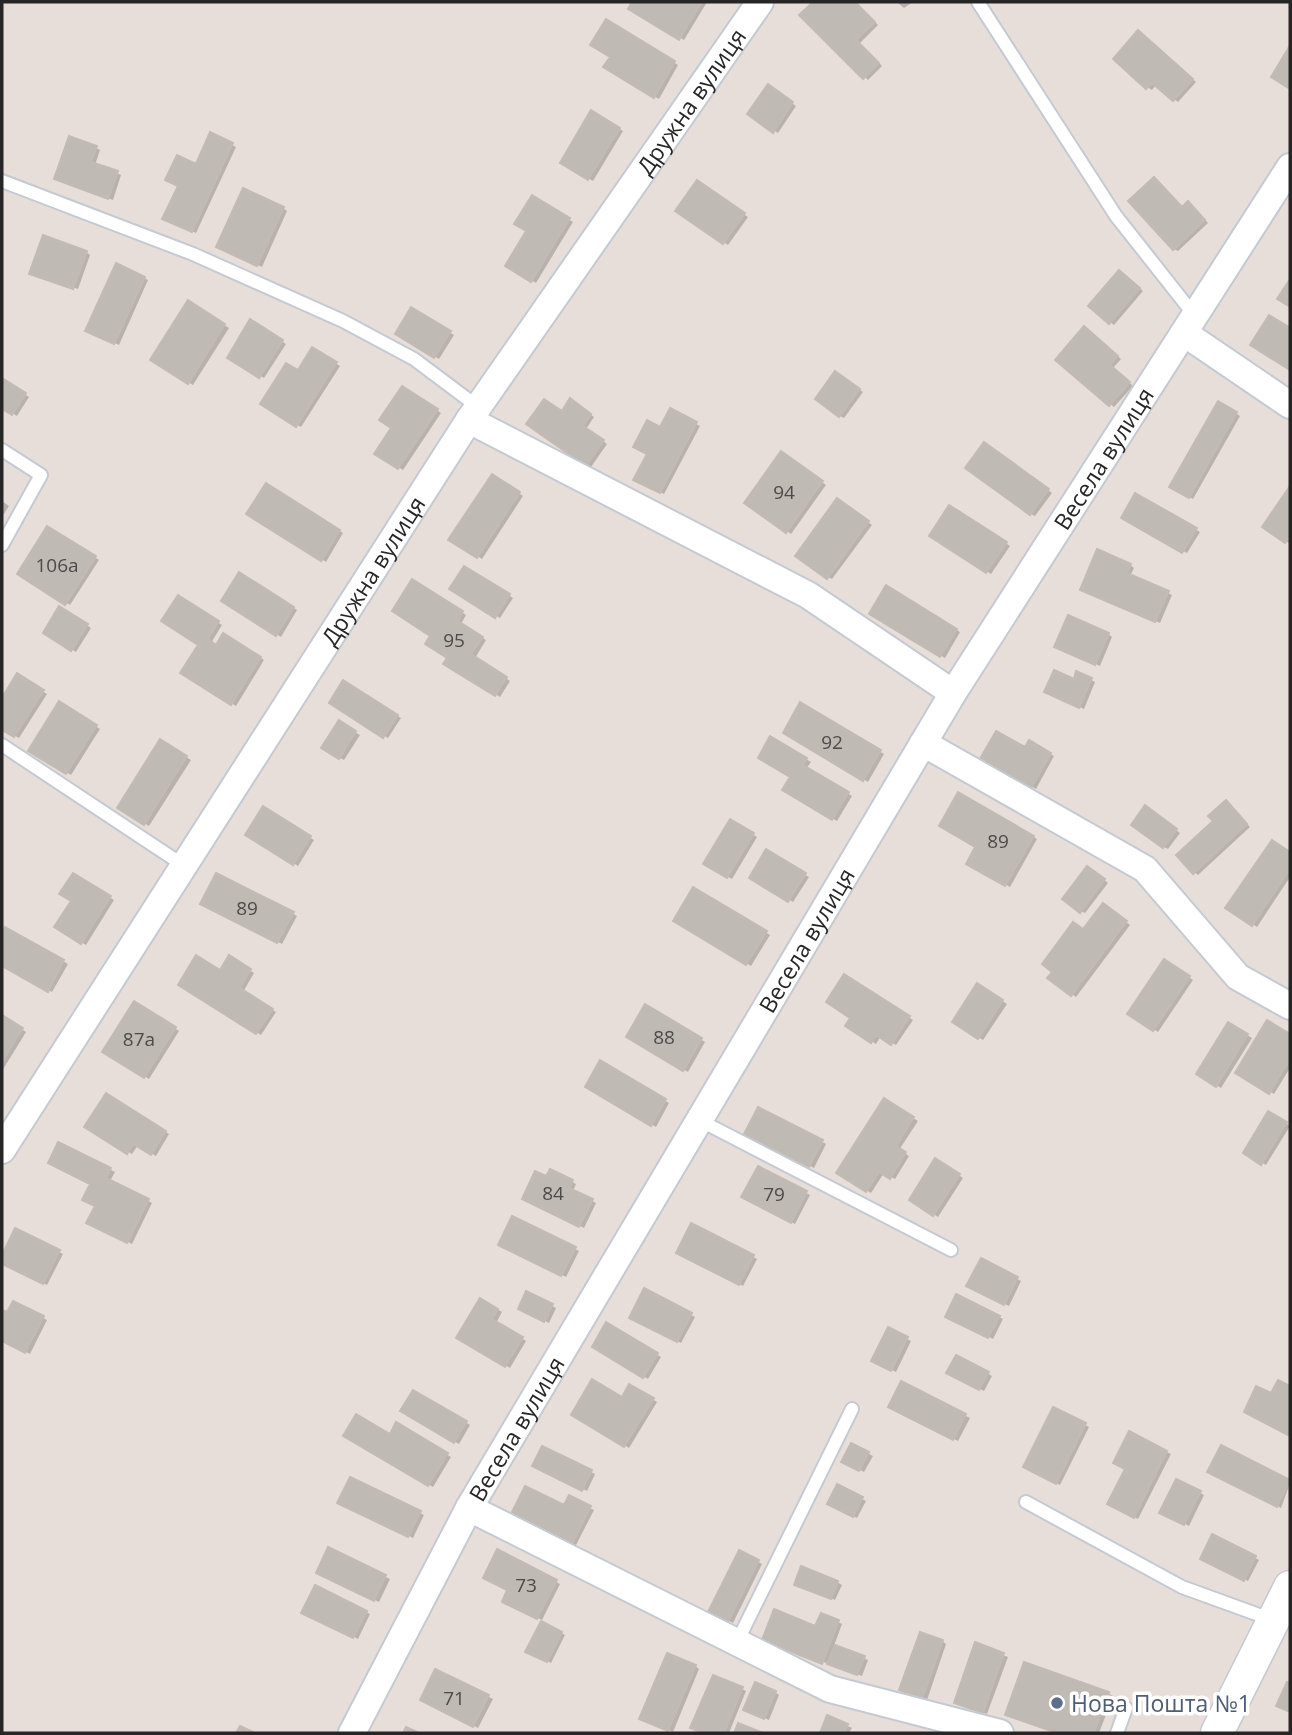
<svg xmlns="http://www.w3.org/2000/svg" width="1292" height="1735" font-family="'Open Sans',sans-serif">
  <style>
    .shadow { fill: #0003 }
    .building { fill: #c0bab5; stroke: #c3bab3; stroke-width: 2 }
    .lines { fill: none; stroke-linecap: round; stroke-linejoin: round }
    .service-casing { stroke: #c4cad3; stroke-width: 16 }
    .minor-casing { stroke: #c4cad3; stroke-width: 30 }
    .tertiary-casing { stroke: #c4cad3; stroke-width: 35 }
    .service { stroke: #fff; stroke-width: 12 }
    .minor { stroke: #fff; stroke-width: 26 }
    .tertiary { stroke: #fff; stroke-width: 32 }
    .service-dot { fill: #5c6f8a; stroke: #fff; stroke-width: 2.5 }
    .labels { text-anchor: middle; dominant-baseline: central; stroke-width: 7; stroke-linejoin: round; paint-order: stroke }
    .number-label { font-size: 19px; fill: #4c4b4a }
    .street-label { font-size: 23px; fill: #262626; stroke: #fff }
    .service-label { font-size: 23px; fill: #4e5e75; stroke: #fff; text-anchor: start }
  </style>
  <rect width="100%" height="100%" fill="#e8ded9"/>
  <!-- shadow -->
  <path class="shadow" d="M634,2H707L684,40L630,8Z
    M815,2H855L878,25L859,44L882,66L868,80L802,15Z
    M897,2H913L904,8Z
    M606,22L678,65L659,99L606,67L612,56Z
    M1142,35L1196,82L1178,102L1156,85L1152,90L1147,87Z
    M772,89L796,106L778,133L749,114Z
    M592,113L623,131L593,181L562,162Z
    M211,134L236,147L196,233L169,221Z
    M96,148L100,150L95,165L121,175L113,200L60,181Z
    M1154,179L1183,208L1192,206L1208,223L1178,251L1174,249Z
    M701,185L748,217L728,245L678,211Z
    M532,197L573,222L536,283L508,266L529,230Z
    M283,208L287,211L262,267L223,249Z
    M86,252L90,255L78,289L33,273Z
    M1124,275L1143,291L1114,325L1110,322Z
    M144,278L148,280L119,345L91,332Z
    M189,303L229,328L193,385L153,360Z
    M412,310L454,335L439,359L397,333Z
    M251,322L286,344L264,378L229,357Z
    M1089,331L1121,359L1113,368L1133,386L1114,407L1058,359Z
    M313,349L340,366L301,427L262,403L298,373Z
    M840,376L863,392L844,418L840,416Z
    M2,380L29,397L17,416L2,407Z
    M403,388L441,413L403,470L376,453L394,427Z
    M575,403L594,417L586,429L607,444L591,467L587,464L563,413Z
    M1218,403L1240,416L1193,499L1172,487Z
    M671,411L700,426L664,494L636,479Z
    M988,447L1052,493L1035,516L1031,514Z
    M786,456L826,485L791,534L747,502Z
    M492,476L523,496L482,559L451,539Z
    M266,485L343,533L326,562L248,513Z
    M1290,489V544L1265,527Z
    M1136,495L1200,532L1187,553L1124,517Z
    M2,501L9,506L2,517Z
    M842,503L872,525L832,579L828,577Z
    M949,507L1010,546L991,574L931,535Z
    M48,528L99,560L70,605L20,574Z
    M1130,565L1134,568L1130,576L1172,595L1160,623L1086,591Z
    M465,568L513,598L500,618L452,589Z
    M240,574L297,610L281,637L223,601Z
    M413,581L466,615L461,624L486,640L475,658L510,681L500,697L446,663L450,657L433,635Z
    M887,588L960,632L945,658L871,613Z
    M178,597L222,625L211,643L217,647L224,636L264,660L236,706L183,673L201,644Z
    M60,609L91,628L76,652L45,633Z
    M1108,634L1112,637L1100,666L1060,648Z
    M18,676L47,694L19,738L2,728V701Z
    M1091,680L1095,682L1084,709L1051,694L1075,681Z
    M344,683L401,718L388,738L331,703Z
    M60,703L100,729L71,775L30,750Z
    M801,705L884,754L868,782L785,733Z
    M339,723L360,735L344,760L323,748Z
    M771,738L811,762L806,769L852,796L837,821L785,790L792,777Z
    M161,741L191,760L149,826L119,808Z
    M1029,742L1054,756L1036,789L982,758L1025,750Z
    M959,795L1037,839L1010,887L968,863L978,846Z
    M1226,802L1250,827L1198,875L1194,872Z
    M264,808L314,840L298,866L248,834Z
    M1150,810L1180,833L1168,849L1164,847Z
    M731,822L757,837L732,879L706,864Z
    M1272,842L1290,854V877L1257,927L1228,908Z
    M766,852L809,877L793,902L751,877Z
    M1092,870L1108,883L1085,913L1081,911Z
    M73,875L114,900L86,945L57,927L73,901Z
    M217,875L297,916L282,944L202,903Z
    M693,889L770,935L751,966L675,921Z
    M1107,908L1130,925L1076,997L1049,978L1084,931Z
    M6,929L68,964L52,992L2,964V937Z
    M229,958L254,973L243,992L276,1012L261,1035L180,984L220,972Z
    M1165,961L1193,980L1158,1032L1130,1013Z
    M845,976L913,1020L896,1045L881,1036L876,1044L847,1026L853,1017Z
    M978,985L1007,1004L983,1040L954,1022Z
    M135,1003L179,1031L149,1079L104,1051Z
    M646,1006L705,1042L688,1072L628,1036Z
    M2,1016L26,1032L2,1071Z
    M1268,1022L1290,1036V1068L1274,1094L1238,1072Z
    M1229,1024L1252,1038L1221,1088L1198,1074Z
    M601,1063L669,1103L656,1127L587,1086Z
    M106,1095L169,1134L156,1156L138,1145L132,1154L87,1126Z
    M885,1100L918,1121L899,1150L909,1156L895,1179L884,1173L871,1193L838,1172Z
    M759,1109L826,1144L814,1168L746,1133Z
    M1269,1113L1290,1126L1266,1165L1245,1153Z
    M59,1144L115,1172L110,1181L152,1203L132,1244L89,1222L97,1206L92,1184Z
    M936,1161L963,1178L938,1217L911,1199Z
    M759,1168L810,1195L795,1224L744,1197Z
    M550,1171L576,1184L573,1191L596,1203L584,1228L524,1198Z
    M513,1218L579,1251L566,1277L500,1244Z
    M692,1226L757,1259L743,1286L678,1252Z
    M16,1230L63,1254L47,1285L2,1262Z
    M981,1260L1021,1281L1009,1306L968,1286Z
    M645,1291L695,1317L681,1343L631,1317Z
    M527,1293L556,1308L549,1323L520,1308Z
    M957,1296L1003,1319L993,1339L947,1316Z
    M481,1300L502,1312L496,1323L526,1341L510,1368L459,1338Z
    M14,1303L47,1320L30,1354L2,1339V1312L8,1315Z
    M607,1325L661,1357L648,1379L594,1346Z
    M889,1330L911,1341L896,1372L873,1361Z
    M956,1357L992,1376L984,1391L948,1373Z
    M902,1384L970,1418L958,1441L890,1406Z
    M630,1386L657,1402L629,1448L573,1414L622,1399Z
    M414,1392L470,1425L459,1444L402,1411Z
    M1054,1409L1089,1427L1060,1485L1025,1467Z
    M397,1424L451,1457L433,1487L345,1435L390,1436Z
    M1129,1434L1171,1454L1138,1519L1110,1504L1127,1469Z
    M851,1445L873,1456L864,1472L843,1461Z
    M543,1448L595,1474L587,1491L535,1465Z
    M1222,1448L1290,1483L1281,1508L1210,1472Z
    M351,1479L424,1515L413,1538L340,1502Z
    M1177,1481L1204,1495L1189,1526L1162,1512Z
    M837,1486L866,1501L857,1518L829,1504Z
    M569,1498L594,1510L575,1547L512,1515L564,1507Z
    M1213,1537L1259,1560L1248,1581L1202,1558Z
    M329,1550L390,1579L379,1602L318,1572Z
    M498,1552L560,1584L542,1620L504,1601L509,1590Z
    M740,1552L762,1564L733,1623L711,1611Z
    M837,1582L842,1585L835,1600L801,1586Z
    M316,1587L370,1614L358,1639L304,1612Z
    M838,1622L842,1624L834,1646L868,1660L862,1676L768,1642Z
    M542,1623L565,1635L551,1663L528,1651Z
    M942,1641L946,1644L927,1700L906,1692Z
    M976,1645L1008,1657L987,1714L960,1704Z
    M695,1666L699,1669L673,1732L646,1720Z
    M436,1671L493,1699L478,1728L422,1699Z
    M714,1677L746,1691L729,1733H705L697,1730Z
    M775,1692L779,1695L769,1720L749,1711Z
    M1108,1693L1113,1696L1099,1733H1058L1011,1717Z
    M828,1717L852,1728L849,1733H821Z"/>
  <!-- building -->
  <path class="building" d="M632,2H702L679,40L628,9Z
    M813,2H855L875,22L856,40L879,63L863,79L799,15Z
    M606,19L675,61L654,98L603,67L610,57L590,45Z
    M1138,30L1193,79L1173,101L1152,83L1146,89L1113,59Z
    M1289,47L1290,48V89L1271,77Z
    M768,84L793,102L773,133L747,114Z
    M591,110L620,128L588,180L560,163Z
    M210,132L233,143L192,232L162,219L178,186L165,180L177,155L196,164Z
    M69,136L97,146L91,162L118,171L108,199L54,179Z
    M1154,177L1182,207L1188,201L1205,220L1173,250L1128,201Z
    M697,180L745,213L723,244L675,211Z
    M243,188L284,207L257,266L216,247Z
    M532,195L570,218L531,282L505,266L526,231L514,224Z
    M43,235L87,251L73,289L29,274Z
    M116,263L145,277L114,344L85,331Z
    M1119,270L1140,288L1109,324L1088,306Z
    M1290,279V304L1289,306L1277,299Z
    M188,300L225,324L188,384L150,360Z
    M411,307L451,331L434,358L395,334Z
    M1269,315L1289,327L1290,325V370L1250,345Z
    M250,319L283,340L259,378L227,358Z
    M1084,326L1118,356L1110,365L1130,382L1109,406L1055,360Z
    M312,347L337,362L296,427L260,404L286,363L298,370Z
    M835,371L860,389L839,417L815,399Z
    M2,378L26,393L12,415L2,409Z
    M402,386L438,409L398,469L374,454L391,428L379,420Z
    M570,398L591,414L583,426L604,440L586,466L526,424L544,399L562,411Z
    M1218,401L1237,412L1189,498L1169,487Z
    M670,408L697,422L660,493L633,480L647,454L633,447L647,420L660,427Z
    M984,442L1049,489L1030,515L965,468Z
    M781,451L823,481L786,533L744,503Z
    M492,474L520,492L477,558L448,540Z
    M266,483L340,530L321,561L246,514Z
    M1290,486V535L1285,543L1262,527Z
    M1135,493L1197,528L1182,553L1121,518Z
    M837,498L869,521L827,579L795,556Z
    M949,505L1007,542L986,573L929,536Z
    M47,526L96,556L65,605L17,574Z
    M1097,549L1131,564L1127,573L1169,591L1155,622L1080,590Z
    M464,566L510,594L495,618L449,589Z
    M239,572L294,607L276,636L221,601Z
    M412,579L463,611L458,621L483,637L471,654L507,677L495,696L443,664L447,658L425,644L430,636L392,611Z
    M886,585L957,629L940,657L869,614Z
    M178,595L219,621L208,639L216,645L223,633L261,657L231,705L180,673L198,645L161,621Z
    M59,606L88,624L71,651L43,633Z
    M1068,615L1109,633L1095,665L1054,647Z
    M1054,670L1074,679L1076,671L1092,678L1079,708L1044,692Z
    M17,673L44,690L14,737L2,730V698Z
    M343,680L398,715L383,738L329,703Z
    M59,701L97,725L66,774L28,751Z
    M800,702L881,750L863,781L783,733Z
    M339,720L356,731L339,759L321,748Z
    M996,731L1025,747L1029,740L1051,753L1031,788L980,759Z
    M770,736L807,758L803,765L849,792L832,820L782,790L790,777L758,758Z
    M160,739L187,756L144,825L117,808Z
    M958,792L1034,836L1005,886L966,864L975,847L939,826Z
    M1226,800L1247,824L1193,874L1176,855L1213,821L1208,816Z
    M1145,805L1177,829L1163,848L1131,825Z
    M263,806L311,836L293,865L245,835Z
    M730,819L754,833L727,878L703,864Z
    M1272,840L1290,852V869L1252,926L1225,908Z
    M766,849L806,873L788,902L749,878Z
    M1087,866L1105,879L1080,913L1062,899Z
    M73,873L111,896L81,944L54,927L71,901L59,894Z
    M216,873L294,912L277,943L200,904Z
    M693,887L767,931L746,965L673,921Z
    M1103,903L1127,921L1071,996L1047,978L1052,972L1042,964L1073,922L1083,929Z
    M5,927L64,960L48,992L2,966V933Z
    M196,955L220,970L229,955L251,969L240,988L273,1009L256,1034L178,985Z
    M1164,959L1190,976L1153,1031L1127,1014Z
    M844,974L910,1016L891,1045L876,1035L871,1043L845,1026L850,1018L826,1002Z
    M977,983L1003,1000L978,1039L952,1022Z
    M134,1001L176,1027L144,1078L102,1052Z
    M645,1004L702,1038L683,1071L626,1037Z
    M2,1015L23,1028L2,1062Z
    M1267,1020L1290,1034V1059L1269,1094L1235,1073Z
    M1228,1022L1248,1034L1216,1087L1196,1074Z
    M600,1060L666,1099L651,1126L585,1087Z
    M106,1093L166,1131L151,1155L133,1144L127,1154L84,1127Z
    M884,1098L914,1117L896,1146L906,1152L890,1179L879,1172L866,1192L836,1173Z
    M758,1107L823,1140L809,1167L744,1134Z
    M1268,1111L1287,1122L1261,1165L1243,1153Z
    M58,1142L111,1168L106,1178L149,1199L127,1243L86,1223L95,1206L82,1200L90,1184L48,1163Z
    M935,1158L960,1174L933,1216L909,1200Z
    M758,1166L807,1191L791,1223L741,1197Z
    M550,1169L573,1180L569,1188L593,1199L579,1227L522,1199L535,1171L546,1176Z
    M512,1216L576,1247L561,1276L498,1245Z
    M691,1223L754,1255L739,1285L676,1253Z
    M15,1228L60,1250L43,1284L2,1264V1255Z
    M981,1258L1018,1277L1004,1305L966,1286Z
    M644,1288L692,1313L677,1342L629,1318Z
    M526,1291L553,1304L544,1322L518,1309Z
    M956,1294L1000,1316L988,1338L945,1317Z
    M480,1298L498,1309L492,1319L523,1337L505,1367L456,1338Z
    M13,1301L44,1316L25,1353L2,1341V1310L7,1312Z
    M606,1322L658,1353L643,1378L592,1347Z
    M888,1327L908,1337L891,1371L871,1361Z
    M956,1355L989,1372L979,1390L946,1373Z
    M592,1379L622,1397L629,1384L654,1398L624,1447L571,1415Z
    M1278,1380L1290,1386V1436L1244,1412L1256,1386L1271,1393Z
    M901,1381L966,1414L953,1440L888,1407Z
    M413,1390L467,1421L454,1443L400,1411Z
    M1053,1407L1086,1423L1056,1484L1023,1467Z
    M356,1414L390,1434L396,1422L448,1453L428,1486L343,1436Z
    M1129,1431L1167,1451L1134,1518L1107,1504L1125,1469L1113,1463Z
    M851,1443L869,1452L859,1471L841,1462Z
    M1221,1445L1290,1480L1277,1507L1207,1472Z
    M542,1446L592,1470L582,1491L532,1466Z
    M350,1477L421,1511L408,1537L337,1503Z
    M1176,1479L1201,1491L1184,1525L1159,1513Z
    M837,1484L863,1497L853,1517L827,1504Z
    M525,1486L564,1505L569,1495L591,1506L571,1546L510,1516Z
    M1212,1534L1256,1556L1244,1581L1200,1559Z
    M328,1547L386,1575L374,1601L316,1573Z
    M497,1549L557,1580L537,1619L502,1602L507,1590L483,1578Z
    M739,1550L759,1560L728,1622L708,1612Z
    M801,1566L838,1581L831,1599L794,1585Z
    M315,1585L367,1611L353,1638L301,1613Z
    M774,1609L815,1626L821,1613L839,1620L822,1664L762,1640Z
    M541,1621L562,1632L547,1662L525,1652Z
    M920,1632L943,1640L922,1699L899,1690Z
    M975,1642L1004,1653L983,1713L954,1703Z
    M835,1645L865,1656L857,1675L827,1664Z
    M667,1653L696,1665L668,1731L639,1719Z
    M1024,1662L1109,1692L1094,1733H1057L1005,1715Z
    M435,1669L489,1695L473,1727L420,1700Z
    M713,1675L743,1687L724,1733H703L690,1728Z
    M755,1682L776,1691L764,1719L743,1710Z
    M1287,1682L1290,1683V1712L1276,1706Z
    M827,1715L848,1724L844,1733H820Z
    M738,1723L763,1733H734Z
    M240,1726L255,1733H236Z
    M406,1727L419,1733H403Z"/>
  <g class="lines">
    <!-- service casing -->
    <g class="service-casing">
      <path id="service" d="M978,2L1116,216L1195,316
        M2,181L193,254L343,321L414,359L478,407
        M2,450L41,475L2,545
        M2,745L183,865
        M699,1120L951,1250
        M1026,1502L1182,1587L1273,1620
        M737,1642L852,1409
        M1117,1733L1126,1708"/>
    </g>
    <!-- minor casing -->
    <g class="minor-casing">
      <g id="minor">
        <path d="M1184,333L1290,405"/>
        <path d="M469,420L808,595L953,693"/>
        <path d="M923,743L1145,869L1238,977L1290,1006"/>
        <path id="s1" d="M2,1150L469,420L760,2"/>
        <path d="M469,1508L830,1689L1000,1733"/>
        <path id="s2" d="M352,1733L469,1508L953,693L1290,167"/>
      </g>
    </g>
    <!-- tertiary casing -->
    <g class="tertiary-casing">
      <path id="tertiary" d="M1217,1733L1290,1587"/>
    </g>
    <!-- service -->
    <use href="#service" class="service"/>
    <!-- minor -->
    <use href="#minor" class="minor"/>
    <!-- tertiary -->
    <use href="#tertiary" class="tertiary"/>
  </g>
  <!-- markers -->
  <circle class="service-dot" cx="1057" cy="1703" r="7"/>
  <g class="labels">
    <!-- number labels -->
    <g class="number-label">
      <text x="784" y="492">94</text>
      <text x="57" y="565">106а</text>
      <text x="454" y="640">95</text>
      <text x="832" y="742">92</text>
      <text x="998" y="841">89</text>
      <text x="247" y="908">89</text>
      <text x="664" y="1037">88</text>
      <text x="139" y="1039">87а</text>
      <text x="553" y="1193">84</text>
      <text x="774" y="1194">79</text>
      <text x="526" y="1585">73</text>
      <text x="454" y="1698">71</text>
    </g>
    <!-- street labels -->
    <g class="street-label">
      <text stroke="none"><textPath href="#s1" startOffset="1255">Дружна вулиця</textPath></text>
      <text stroke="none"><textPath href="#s2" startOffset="1480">Весела вулиця</textPath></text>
      <text stroke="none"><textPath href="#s1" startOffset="688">Дружна вулиця</textPath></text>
      <text stroke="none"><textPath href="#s2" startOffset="914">Весела вулиця</textPath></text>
      <text stroke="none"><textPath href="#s2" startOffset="346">Весела вулиця</textPath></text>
    </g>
    <!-- service labels -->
    <g class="service-label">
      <text x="1071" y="1703">Нова Пошта №1</text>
    </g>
  </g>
  <!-- border -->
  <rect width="1292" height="1735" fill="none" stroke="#262626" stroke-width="7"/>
</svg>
